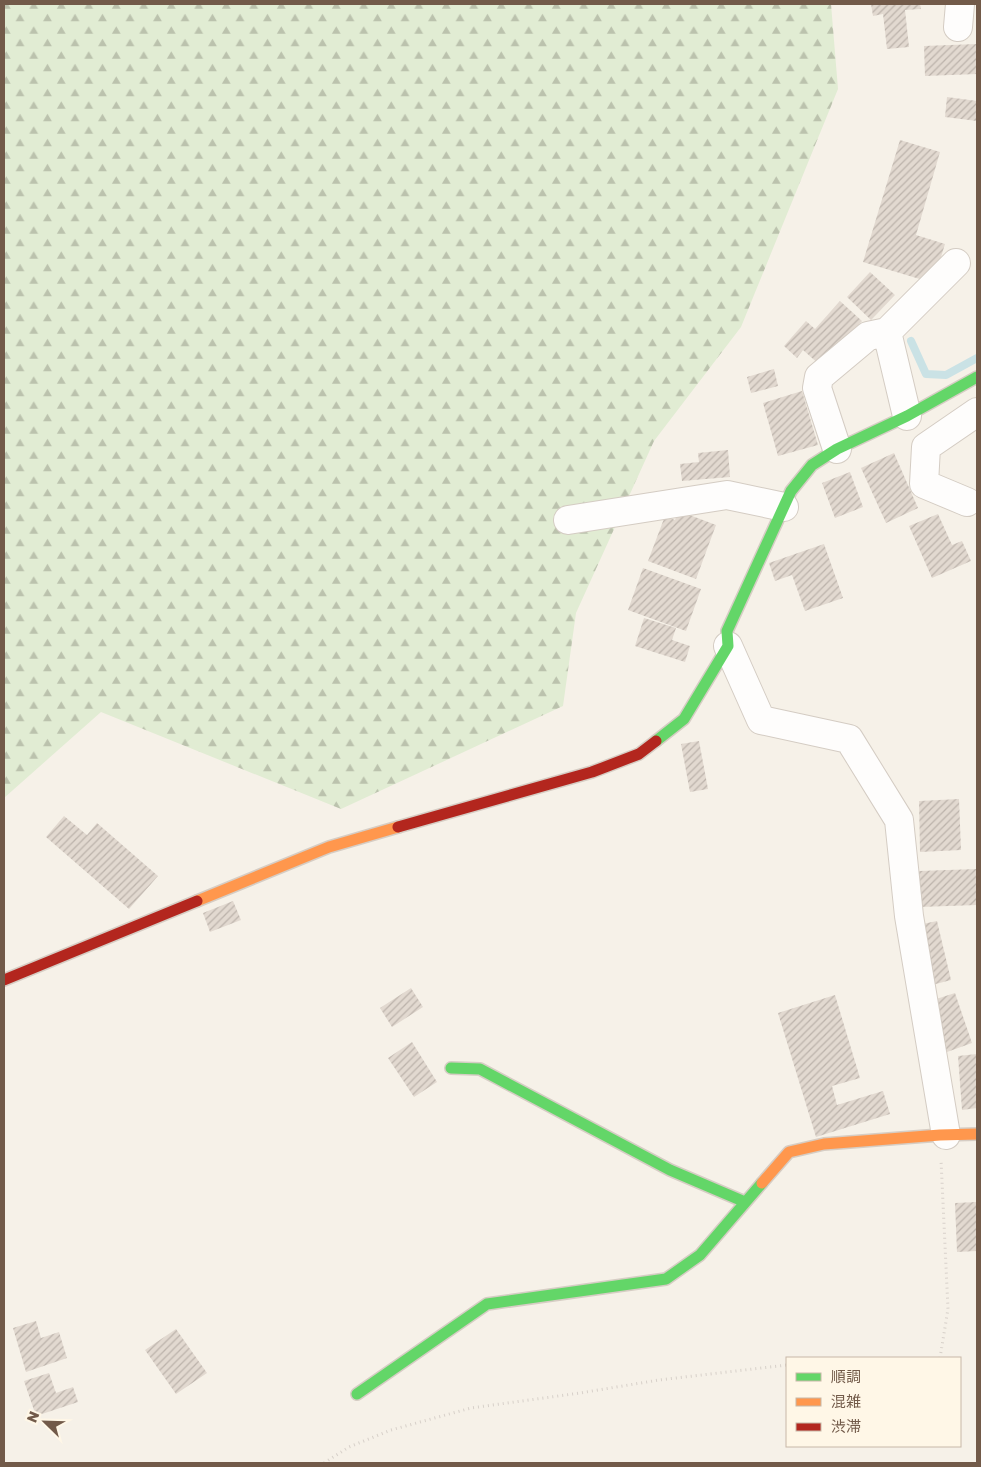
<svg xmlns="http://www.w3.org/2000/svg" width="981" height="1467" font-family="'Golos Text','Noto Sans JP',sans-serif">
  <style>
    .forest { fill: url(#forest-firs) }
    .lines { fill: none; stroke-linecap: round; stroke-linejoin: round }
    .stream { stroke: #cae2e5; stroke-width: 8 }
    .building { fill: url(#building-hatch) }
    .street-casing { stroke: #d4ccc3; stroke-width: 30 }
    .fast-casing { stroke: #d6cdc4; stroke-width: 14 }
    .slow-casing { stroke: #d6cdc4; stroke-width: 14 }
    .jam-casing { stroke: #d6cdc4; stroke-width: 14 }
    .path { stroke: #d7d0c9; stroke-width: 3; stroke-dasharray: 1 4; stroke-linecap: butt }
    .street { stroke: #fefdfc; stroke-width: 28 }
    .fast { stroke: #63d668; stroke-width: 11 }
    .slow { stroke: #ff974d; stroke-width: 11 }
    .jam { stroke: #b3261e; stroke-width: 11 }
  </style>
  <defs>
    <pattern id="forest-firs" width="22" height="20" patternUnits="userSpaceOnUse" patternTransform="scale(1.25)"><rect width="22" height="20" fill="#e1ecd3"/><path d="M5 1l3.5 6h-7zM16 11l3.5 6h-7z" fill="#bbc2ad"/></pattern>
    <pattern id="building-hatch" width="6" height="6" patternUnits="userSpaceOnUse" patternTransform="scale(1.25)"><rect width="6" height="6" fill="#e2d9d0"/><path d="M-1 1l2-2M0 6l6-6M5 7l2-2" fill="none" stroke="#bcb3ab"/></pattern>
  </defs>
  <rect width="100%" height="100%" fill="#f6f1e8"/>
  <!-- forest -->
  <path class="forest" d="M4,4H831L838,89L741,327L654,441L576,613L563,706L341,809L101,712L4,798Z"/>
  <g class="lines">
    <!-- stream -->
    <path class="stream" d="M911,341L926,374L946,375L977,358"/>
  </g>
  <!-- building -->
  <path class="building" d="M871,4H920L921,9L905,10L909,47L887,49L883,14L873,16Z
    M977,44V74L925,76L924,46Z
    M947,97L977,101V121L945,117Z
    M900,140L940,152L916,235L945,244L933,283L863,262Z
    M870,272L895,295L871,320L847,297Z
    M840,301L862,321L821,366L803,350L797,358L784,346L806,321L815,329Z
    M774,369L778,386L751,393L747,377Z
    M802,391L818,445L778,456L763,403Z
    M728,450L730,477L682,481L680,464L699,462L698,453Z
    M894,453L918,508L886,523L861,468Z
    M850,472L863,507L835,518L822,483Z
    M679,511L716,525L696,579L648,561L665,516L675,520Z
    M938,514L952,545L962,541L971,561L932,578L909,526Z
    M824,544L843,598L805,611L792,575L775,581L769,563Z
    M643,568L701,589L686,631L628,610Z
    M644,618L676,628L672,640L690,646L685,662L635,646Z
    M699,741L708,789L690,792L681,744Z
    M959,799L961,850L920,852L919,801Z
    M64,816L87,835L97,823L158,876L129,909L46,837Z
    M977,869V905L920,907L919,871Z
    M233,901L241,920L210,932L203,913Z
    M937,921L951,980L932,985L918,925Z
    M411,988L423,1007L392,1027L380,1008Z
    M955,993L972,1043L947,1052L930,1001Z
    M835,995L860,1078L832,1086L837,1105L883,1091L890,1114L816,1137L778,1013Z
    M412,1042L437,1082L414,1097L388,1058Z
    M977,1054V1108L962,1110L958,1056Z
    M977,1202V1251L957,1252L955,1203Z
    M36,1321L41,1338L59,1332L67,1358L26,1372L13,1328Z
    M176,1329L207,1373L176,1394L145,1350Z
    M49,1373L56,1393L73,1387L78,1402L36,1416L24,1381Z"/>
  <g class="lines">
    <!-- street casing -->
    <g class="street-casing">
      <path id="street" d="M958,27L960,4
        M887,332L956,263
        M837,449L817,388L819,377L868,336L887,332L907,416
        M967,502L924,484L926,447L977,412
        M568,520L727,495L784,507
        M728,646L761,720L849,739L899,820L909,916L946,1135"/>
    </g>
    <!-- fast casing -->
    <g class="fast-casing">
      <path id="fast" d="M656,741L684,719L728,646L727,631L791,491L812,465L837,449L907,416L977,377
        M451,1068L480,1069L670,1170L745,1202
        M357,1394L487,1304L666,1279L700,1255L762,1183"/>
    </g>
    <!-- slow casing -->
    <g class="slow-casing">
      <path id="slow" d="M197,901L329,847L398,827
        M762,1183L789,1152L824,1144L940,1135L977,1134"/>
    </g>
    <!-- jam casing -->
    <g class="jam-casing">
      <path id="jam" d="M398,827L592,772L639,754L656,741
        M4,980L197,901"/>
    </g>
    <!-- path -->
    <path class="path" d="M940,1358L948,1309L941,1160
      M324,1463L349,1447L391,1430L471,1408L580,1393L659,1380L787,1365"/>
    <!-- street -->
    <use href="#street" class="street"/>
    <!-- fast -->
    <use href="#fast" class="fast"/>
    <!-- slow -->
    <use href="#slow" class="slow"/>
    <!-- jam -->
    <use href="#jam" class="jam"/>
  </g>
  <!-- border -->
  <rect width="981" height="1467" fill="none" stroke="#725a49" stroke-width="10"/>
  <!-- legend -->
  <rect x="786" y="1357" width="175" height="90" fill="#fff7e7" stroke="#c7b8a8"/>
  <rect x="796" y="1373" width="25" height="8" fill="#63d668" stroke="#c7b8a8"/>
  <text x="831" y="1382" font-size="15" fill="#725a49">順調</text>
  <rect x="796" y="1398" width="25" height="8" fill="#ff974d" stroke="#c7b8a8"/>
  <text x="831" y="1407" font-size="15" fill="#725a49">混雑</text>
  <rect x="796" y="1423" width="25" height="8" fill="#b3261e" stroke="#c7b8a8"/>
  <text x="831" y="1432" font-size="15" fill="#725a49">渋滞</text>
  <!-- north arrow -->
  <g transform="translate(45 1422) rotate(293)" stroke="#fff7e7" stroke-width="4" paint-order="stroke">
  <path d="M0-4L9 19L0 12L-9 19Z" fill="#725a49"/>
  <text y="-8" font-size="14" font-weight="bold" text-anchor="middle" fill="#725a49">N</text>
  </g>
</svg>
